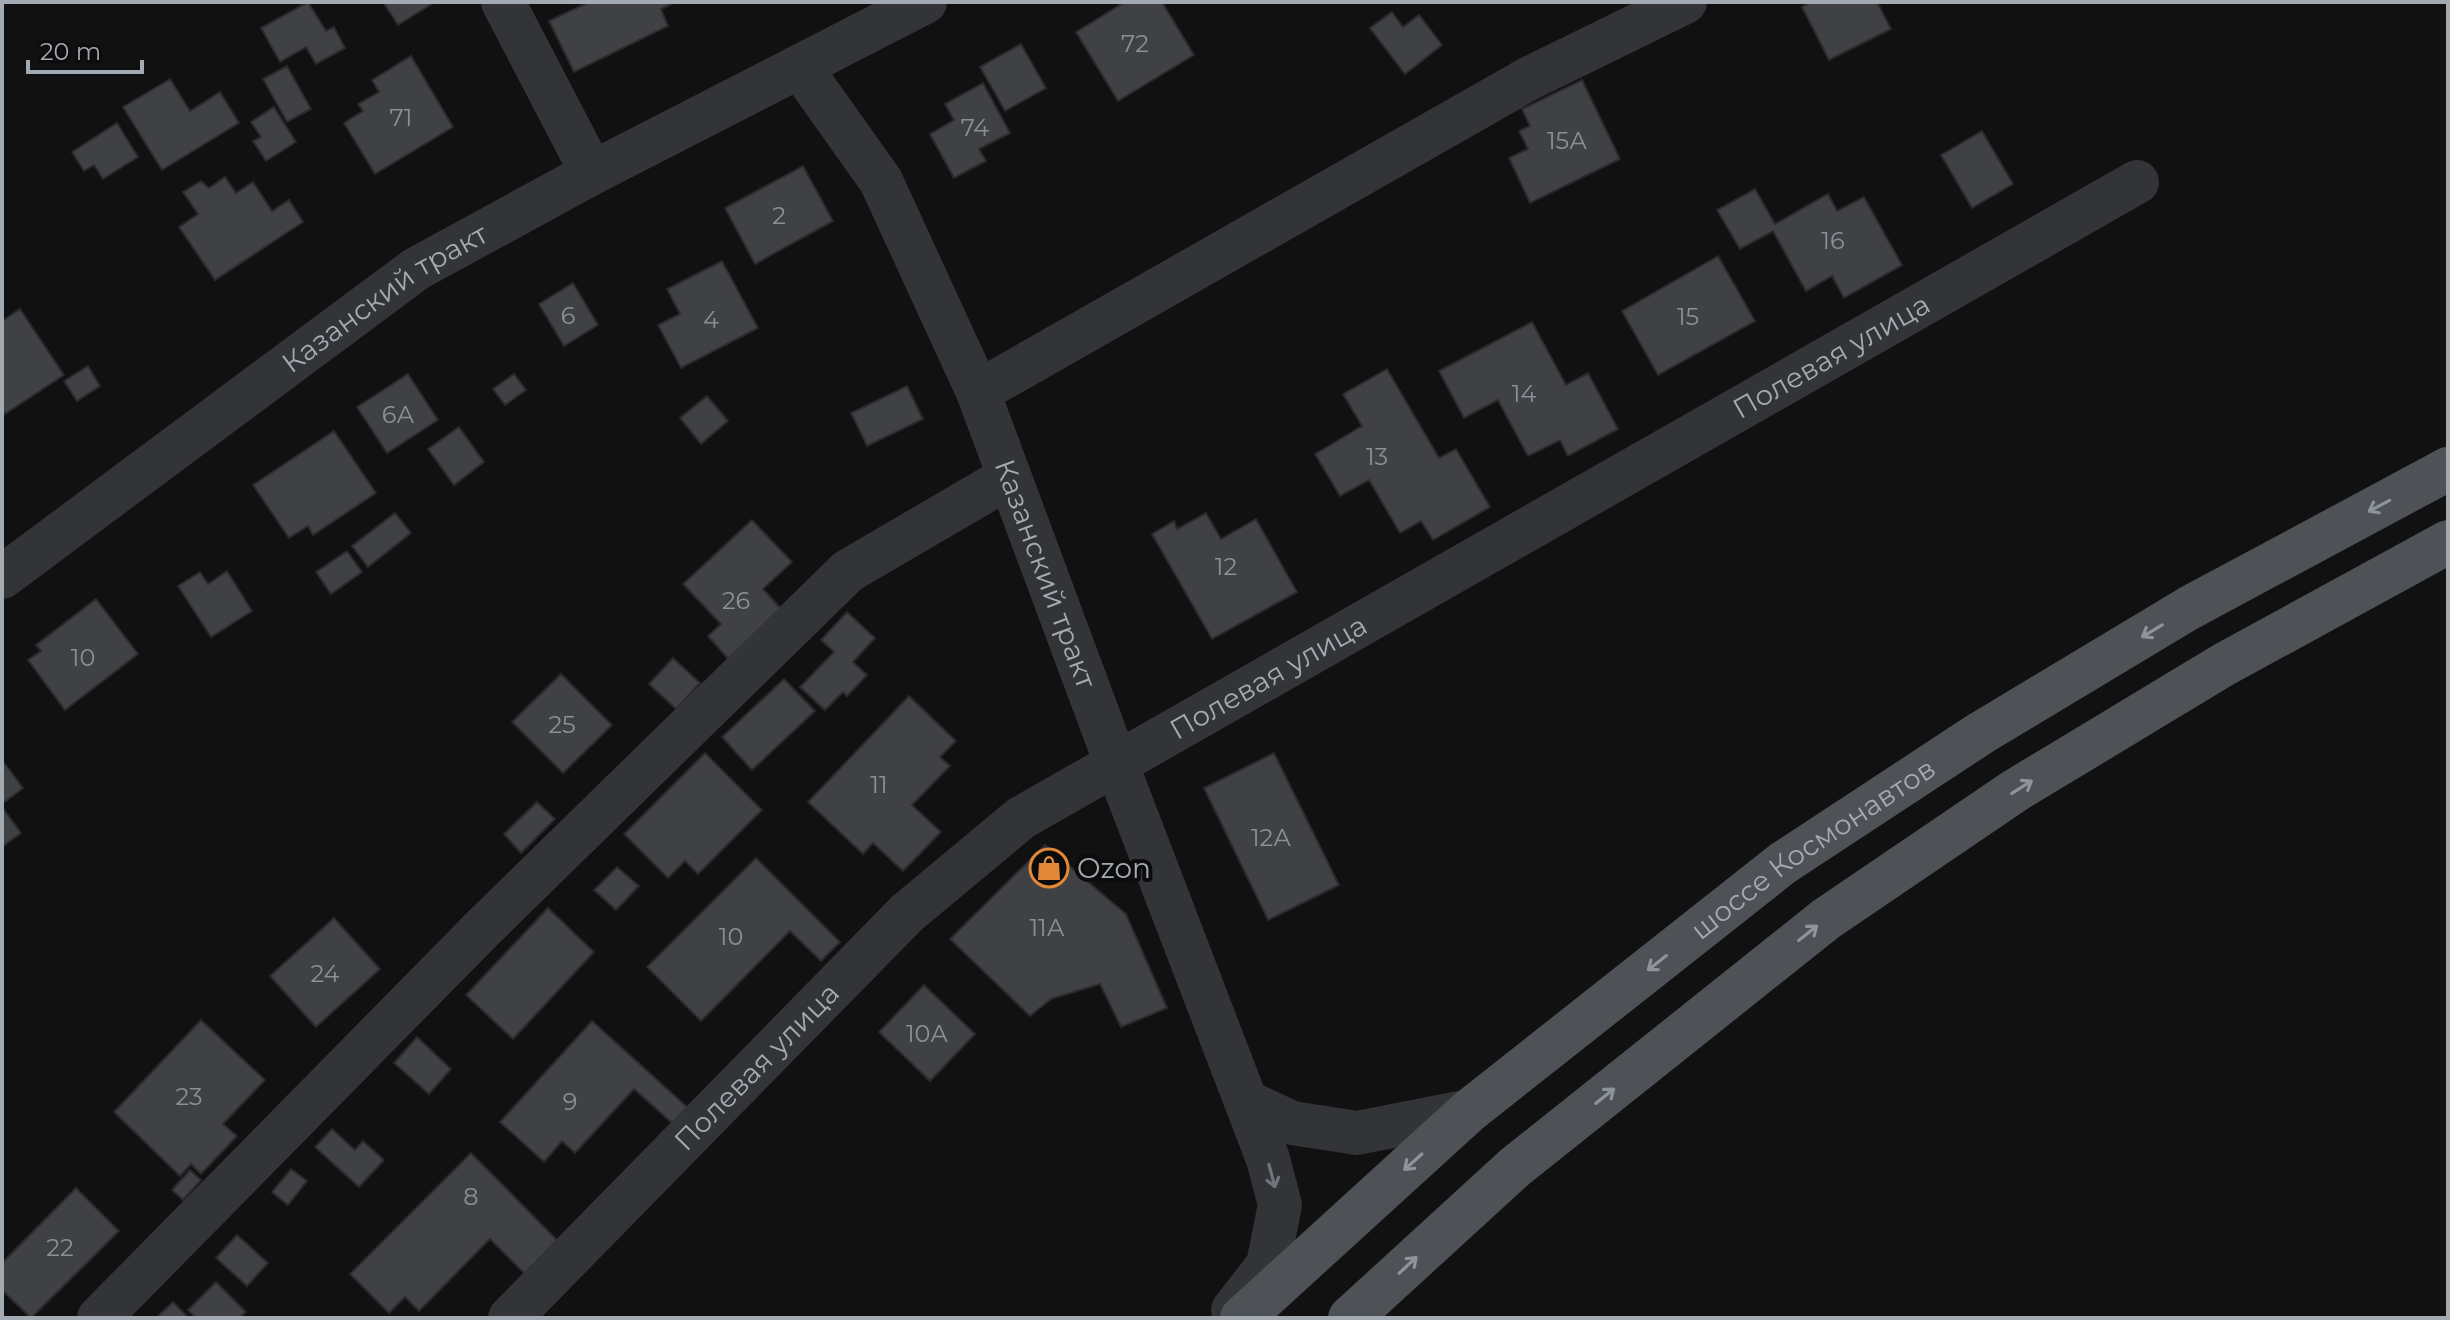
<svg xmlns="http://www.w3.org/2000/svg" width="2450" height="1320" font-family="Montserrat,sans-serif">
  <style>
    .building { fill: #404145; stroke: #2b2b2e; stroke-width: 2 }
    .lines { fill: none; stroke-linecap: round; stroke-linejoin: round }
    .minor { stroke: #323437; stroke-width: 44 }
    .major { stroke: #4e5155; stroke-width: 44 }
    .oneway { stroke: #8e949b }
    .oneway2 { stroke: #70757b }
    .labels { text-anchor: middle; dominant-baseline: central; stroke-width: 8; stroke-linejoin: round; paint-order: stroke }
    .number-label { font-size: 24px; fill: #8a9097 }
    .street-label { font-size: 28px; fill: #a3aab2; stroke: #0c0c0d }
    .poi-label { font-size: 28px; fill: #a3aab2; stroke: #0c0c0d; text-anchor: start }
  </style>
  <rect width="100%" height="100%" fill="#111112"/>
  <!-- building -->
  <path class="building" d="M308,2L326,31L334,27L345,48L316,64L306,47L280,62L261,28Z
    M383,2H435L398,25Z
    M589,2H676L661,9L668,26L574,72L549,21Z
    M1125,2H1162L1194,55L1118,101L1076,32Z
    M1811,2H1877L1891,29L1829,60L1802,7Z
    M1392,12L1403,27L1419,15L1442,45L1405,74L1370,28Z
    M1021,44L1046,88L1005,111L980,67Z
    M411,56L453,127L375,174L344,123L363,111L358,104L379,92L372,80Z
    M287,66L311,109L287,122L263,79Z
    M170,79L190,111L220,92L239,123L162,170L123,107Z
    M1582,80L1620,159L1530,203L1509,158L1528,149L1519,131L1530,126L1522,109Z
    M983,83L1010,133L979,149L986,161L954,178L930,134L954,120L945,104Z
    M274,107L296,142L266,161L253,141L261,137L251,122Z
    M117,123L138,157L103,179L94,165L84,171L72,152Z
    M1982,131L2013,184L1972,208L1941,155Z
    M803,166L833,221L755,264L725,208Z
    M225,177L236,193L253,182L272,211L289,200L303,222L215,280L179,227L198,214L183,192L201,181L209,188Z
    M1755,189L1775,224L1828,194L1837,211L1864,197L1902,265L1844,298L1832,276L1806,291L1773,231L1740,249L1717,210Z
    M1718,256L1755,321L1658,375L1622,311Z
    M722,261L758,328L681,368L658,325L680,314L667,289Z
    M573,283L598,325L564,346L539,304Z
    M20,309L64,375L5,414L2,410V321Z
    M1532,322L1566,385L1588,373L1618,429L1568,456L1560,440L1528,456L1498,400L1464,418L1439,371Z
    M88,366L100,386L77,401L64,381Z
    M1387,369L1439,458L1456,449L1490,507L1433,540L1421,521L1400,533L1369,480L1340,496L1315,454L1362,426L1343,394Z
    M408,374L438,420L387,453L357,407Z
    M514,374L526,390L505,405L493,389Z
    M907,386L923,419L867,446L851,413Z
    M707,396L728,421L701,444L680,418Z
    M459,427L484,462L454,485L428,449Z
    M334,431L376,493L313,535L308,526L289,538L253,485Z
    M395,513L411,533L368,567L352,546Z
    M1206,513L1221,539L1256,519L1297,592L1212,639L1152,534L1174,521L1177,529Z
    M752,520L792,562L763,589L784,612L731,662L708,636L721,624L683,584Z
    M347,551L362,572L331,594L316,572Z
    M227,571L252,611L211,637L178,586L200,572L208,584Z
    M96,599L138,654L65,710L28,660L41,651L36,645Z
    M847,612L875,638L853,662L867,675L847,696L843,692L825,710L800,687L834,652L821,640Z
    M673,658L700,683L676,709L649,684Z
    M561,674L612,725L563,773L512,722Z
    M784,679L815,711L752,770L722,737Z
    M909,696L956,741L940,757L950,766L912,805L941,832L903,871L873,843L863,854L808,802Z
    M705,753L762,810L698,874L685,861L668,878L624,834Z
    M1274,753L1339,885L1268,920L1204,788Z
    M2,760L23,788L2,804Z
    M537,802L555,819L521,853L504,834Z
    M2,807L21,833L2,847Z
    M1045,845L1126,914L1167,1008L1121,1027L1100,984L1051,999L1030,1016L950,939Z
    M756,858L840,942L821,961L790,931L701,1021L647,967Z
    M617,867L639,886L616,910L594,890Z
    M548,908L594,952L513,1039L466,995Z
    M334,918L380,969L316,1027L270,976Z
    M924,985L975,1034L930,1081L879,1032Z
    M201,1020L265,1080L223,1124L237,1136L201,1174L191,1164L180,1176L114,1112Z
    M592,1021L695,1114L680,1130L634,1089L575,1153L562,1141L544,1162L500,1122Z
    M417,1037L451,1069L429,1094L394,1063Z
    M332,1129L355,1150L363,1141L384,1160L359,1187L315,1147Z
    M471,1153L561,1244L528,1277L490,1239L419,1311L405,1297L389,1313L350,1274Z
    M291,1169L307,1181L288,1205L272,1192Z
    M190,1170L201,1180L183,1200L172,1190Z
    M76,1188L119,1231L31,1318L2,1290V1263Z
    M237,1235L268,1263L247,1286L216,1258Z
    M216,1282L246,1312L239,1318H196L188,1310Z
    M173,1302L189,1318H156Z"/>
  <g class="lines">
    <!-- minor -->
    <g class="minor">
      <path d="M503,2L592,173"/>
      <path id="s1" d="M800,67L881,181L978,392L1116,763L1268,1159L1280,1205L1268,1265L1233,1310"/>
      <path d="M978,392L1528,79L1685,2"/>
      <path id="s2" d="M2,577L416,269L592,173L925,2"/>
      <path d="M1247,1102L1292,1123L1357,1133L1469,1111"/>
      <path d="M99,1318L482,929L848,571L1009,477"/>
      <path id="s3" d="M510,1318L907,913L1021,818L2137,182"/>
    </g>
    <!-- major -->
    <g class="major">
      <path id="s4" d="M1242,1318L1469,1111L1783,863L1981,733L2189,608L2448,469"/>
      <path d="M1350,1318L1515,1167L1826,919L2016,790L2223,665L2448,542"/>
    </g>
  </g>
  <!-- one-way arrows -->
  <defs><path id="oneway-shaft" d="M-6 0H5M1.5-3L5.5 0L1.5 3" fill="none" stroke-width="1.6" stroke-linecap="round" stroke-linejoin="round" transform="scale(2)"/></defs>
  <g class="oneway">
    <use href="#oneway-shaft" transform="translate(2379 506) rotate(152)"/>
    <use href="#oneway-shaft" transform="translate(2152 631) rotate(149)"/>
    <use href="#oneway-shaft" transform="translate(2022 787) rotate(-32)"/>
    <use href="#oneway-shaft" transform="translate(1808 933) rotate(-39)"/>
    <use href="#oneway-shaft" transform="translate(1657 963) rotate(142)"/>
    <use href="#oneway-shaft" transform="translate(1605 1096) rotate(-39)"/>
    <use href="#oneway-shaft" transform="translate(1413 1162) rotate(138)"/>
    <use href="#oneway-shaft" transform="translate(1408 1265) rotate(-43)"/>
  </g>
  <use class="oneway2" href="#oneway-shaft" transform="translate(1272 1176) rotate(75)"/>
  <!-- icons -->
  <defs>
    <g id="shop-ring" transform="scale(2)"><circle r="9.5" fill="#0c0c0d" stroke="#e28839" stroke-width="1.5"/><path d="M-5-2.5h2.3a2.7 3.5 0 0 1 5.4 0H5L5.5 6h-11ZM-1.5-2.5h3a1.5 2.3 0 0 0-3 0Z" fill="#e28839"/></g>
  </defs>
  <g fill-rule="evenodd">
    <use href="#shop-ring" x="1049" y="868"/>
  </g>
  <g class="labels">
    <!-- number labels -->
    <g class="number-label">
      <text x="1135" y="43">72</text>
      <text x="401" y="117">71</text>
      <text x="975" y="127">74</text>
      <text x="1567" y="140">15А</text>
      <text x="779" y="215">2</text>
      <text x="1833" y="240">16</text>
      <text x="568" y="315">6</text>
      <text x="1688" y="316">15</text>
      <text x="711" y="319">4</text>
      <text x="1524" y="393">14</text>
      <text x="398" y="414">6А</text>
      <text x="1377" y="456">13</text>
      <text x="1226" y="566">12</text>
      <text x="736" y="600">26</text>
      <text x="83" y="657">10</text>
      <text x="562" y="724">25</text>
      <text x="879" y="784">11</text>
      <text x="1271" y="837">12А</text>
      <text x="1047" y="927">11А</text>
      <text x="731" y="936">10</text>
      <text x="325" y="973">24</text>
      <text x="927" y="1033">10А</text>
      <text x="189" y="1096">23</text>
      <text x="570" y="1101">9</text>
      <text x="471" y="1196">8</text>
      <text x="60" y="1247">22</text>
    </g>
    <!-- street labels -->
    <g class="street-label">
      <text stroke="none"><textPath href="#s2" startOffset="474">Казанский тракт</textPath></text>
      <text stroke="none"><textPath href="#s3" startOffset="1648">Полевая улица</textPath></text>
      <text stroke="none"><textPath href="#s1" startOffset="566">Казанский тракт</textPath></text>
      <text stroke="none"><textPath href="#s3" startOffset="1000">Полевая улица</textPath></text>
      <text stroke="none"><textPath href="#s4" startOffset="740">шоссе Космонавтов</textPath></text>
      <text stroke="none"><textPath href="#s3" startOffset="352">Полевая улица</textPath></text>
    </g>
    <!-- poi labels -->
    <g class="poi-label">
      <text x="1077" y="868">Ozon</text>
    </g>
  </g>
  <!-- border -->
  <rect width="2450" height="1320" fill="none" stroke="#a3aab2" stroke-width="8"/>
  <!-- scale -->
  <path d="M28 60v12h114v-12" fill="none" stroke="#a3aab2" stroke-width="4"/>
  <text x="40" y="60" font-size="24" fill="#a3aab2" stroke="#0c0c0d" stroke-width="6" paint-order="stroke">20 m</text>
</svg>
